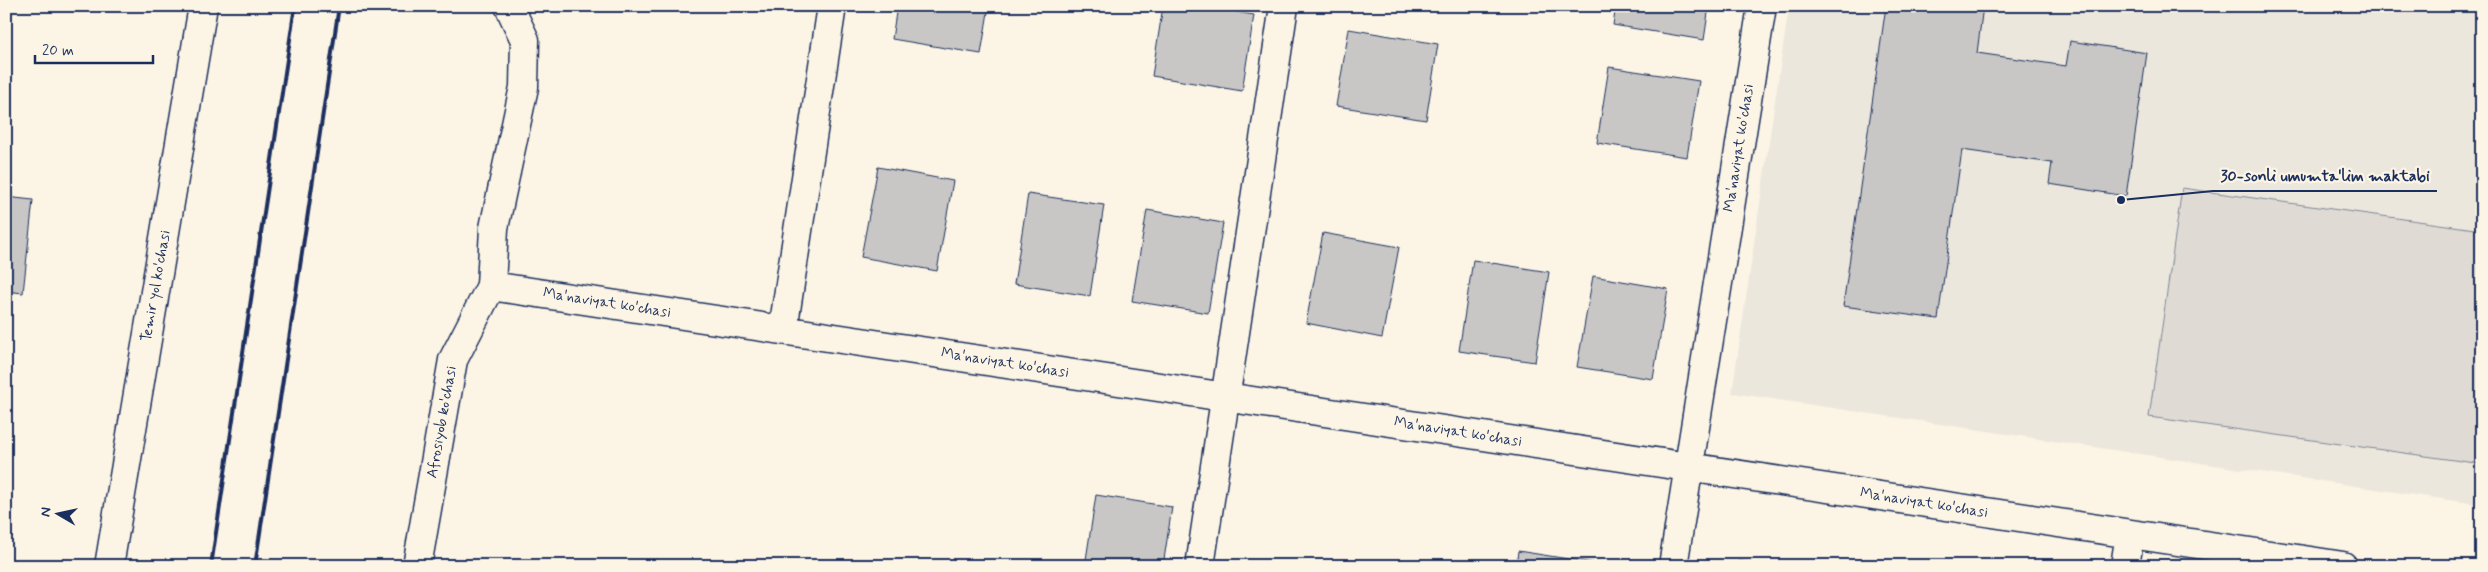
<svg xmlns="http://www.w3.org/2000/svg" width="2488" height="572" font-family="Mynerve,sans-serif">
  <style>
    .built { fill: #ece7dc }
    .green { fill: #dfdbd4; stroke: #7d8599 }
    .building { fill: #c8c7c6; stroke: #1b2f5e }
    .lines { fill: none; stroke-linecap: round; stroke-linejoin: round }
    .minor-casing { stroke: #1b2f5e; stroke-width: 31 }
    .tertiary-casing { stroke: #1b2f5e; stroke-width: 31 }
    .minor { stroke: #fcf5e5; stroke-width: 28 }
    .tertiary { stroke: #fcf5e5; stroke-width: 28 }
    .rail { stroke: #1b2f5e; stroke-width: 4 }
    .labels { text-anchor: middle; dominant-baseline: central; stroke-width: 4.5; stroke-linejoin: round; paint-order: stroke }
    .street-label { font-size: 15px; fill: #1b2f5e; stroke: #fcf5e5 }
    .leader { fill: none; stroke: #1b2f5e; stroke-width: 2 }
    .callout-dot { fill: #1b2f5e; stroke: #fcf5e5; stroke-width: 2 }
    .callout-label { font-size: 16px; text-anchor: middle; font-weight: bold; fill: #1b2f5e; stroke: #fcf5e5; stroke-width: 4.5; stroke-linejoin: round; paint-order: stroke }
  </style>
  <rect width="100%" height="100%" fill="#fcf5e5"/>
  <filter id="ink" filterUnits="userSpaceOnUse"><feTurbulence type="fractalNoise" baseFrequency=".02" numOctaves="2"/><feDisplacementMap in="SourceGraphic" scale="10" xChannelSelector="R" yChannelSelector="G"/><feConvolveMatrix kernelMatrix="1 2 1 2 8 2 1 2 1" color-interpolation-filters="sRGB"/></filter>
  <g filter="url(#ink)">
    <!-- built -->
    <path class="built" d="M1789,6H2482V505L1732,393Z"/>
    <!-- green -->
    <path class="green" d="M2182,188L2482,230V464L2149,417Z"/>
    <!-- building -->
    <path class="building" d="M897,6H989L981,54L892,39Z
      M1163,6H1200L1254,15L1242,91L1152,76Z
      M1616,6H1709L1704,40L1613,25Z
      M1886,6H1983L1977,53L2066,66L2070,41L2147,53L2126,196L2049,184L2052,163L1962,150L1938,319L1843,306Z
      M1349,29L1438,44L1426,120L1336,106Z
      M1609,67L1699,81L1687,157L1597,143Z
      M878,167L953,181L937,271L861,257Z
      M1028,194L1104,205L1090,296L1014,284Z
      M6,197L33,200L23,293L6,291Z
      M1147,210L1223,223L1208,313L1132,301Z
      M1323,233L1399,247L1382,338L1306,323Z
      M1473,260L1549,272L1535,362L1459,351Z
      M1593,276L1668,289L1653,379L1577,367Z
      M1096,495L1172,507L1163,566H1085Z
      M1518,551L1594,563V566H1516Z
      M1739,561L1770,566H1738Z"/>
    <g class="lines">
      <!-- minor casing -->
      <g class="minor-casing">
        <path id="minor" d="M509,6L525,40L524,87L494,228L491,286L2343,566
          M783,330L832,6
          M109,566L203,6
          M1200,566L1284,6
          M1673,566L1762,6
          M2125,566L2130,534"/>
      </g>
      <!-- tertiary casing -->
      <g class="tertiary-casing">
        <path id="tertiary" d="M417,566L453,360L491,286"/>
      </g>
      <!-- minor -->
      <use href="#minor" class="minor"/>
      <!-- tertiary -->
      <use href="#tertiary" class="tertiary"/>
      <!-- rail -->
      <path class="rail" d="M211,566L295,6
        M255,566L339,6"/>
    </g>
  </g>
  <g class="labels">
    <!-- street labels -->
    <g class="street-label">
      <text transform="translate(1739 148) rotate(-81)">Ma'naviyat ko'chasi</text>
      <text transform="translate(156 286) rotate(-80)">Temir yol ko'chasi</text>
      <text transform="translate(607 303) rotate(9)">Ma'naviyat ko'chasi</text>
      <text transform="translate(1005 363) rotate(9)">Ma'naviyat ko'chasi</text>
      <text transform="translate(442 422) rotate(-80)">Afrosiyob ko'chasi</text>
      <text transform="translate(1458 432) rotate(9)">Ma'naviyat ko'chasi</text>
      <text transform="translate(1924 503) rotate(9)">Ma'naviyat ko'chasi</text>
    </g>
  </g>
  <!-- callouts -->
  <path class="leader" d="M2121 200L2213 191H2437"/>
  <circle class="callout-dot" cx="2121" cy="200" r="5"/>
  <g class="callout-label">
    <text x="2325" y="181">30-sonli umumta'lim maktabi</text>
  </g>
  <!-- margin -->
  <rect width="2488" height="572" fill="none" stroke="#fcf5e5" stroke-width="25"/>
  <rect x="12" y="12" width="2463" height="547" fill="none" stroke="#1b2f5e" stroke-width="2" filter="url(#ink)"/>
  <!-- north arrow -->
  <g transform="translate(58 514) rotate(279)" stroke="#fcf5e5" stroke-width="4" paint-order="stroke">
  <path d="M0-4L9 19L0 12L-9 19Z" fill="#1b2f5e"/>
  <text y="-8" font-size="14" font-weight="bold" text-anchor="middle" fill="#1b2f5e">N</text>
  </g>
  <!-- scale -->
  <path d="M35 55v8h118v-8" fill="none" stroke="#1b2f5e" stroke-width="2.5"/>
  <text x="42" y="55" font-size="15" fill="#1b2f5e" stroke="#fcf5e5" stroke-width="4" paint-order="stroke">20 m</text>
</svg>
